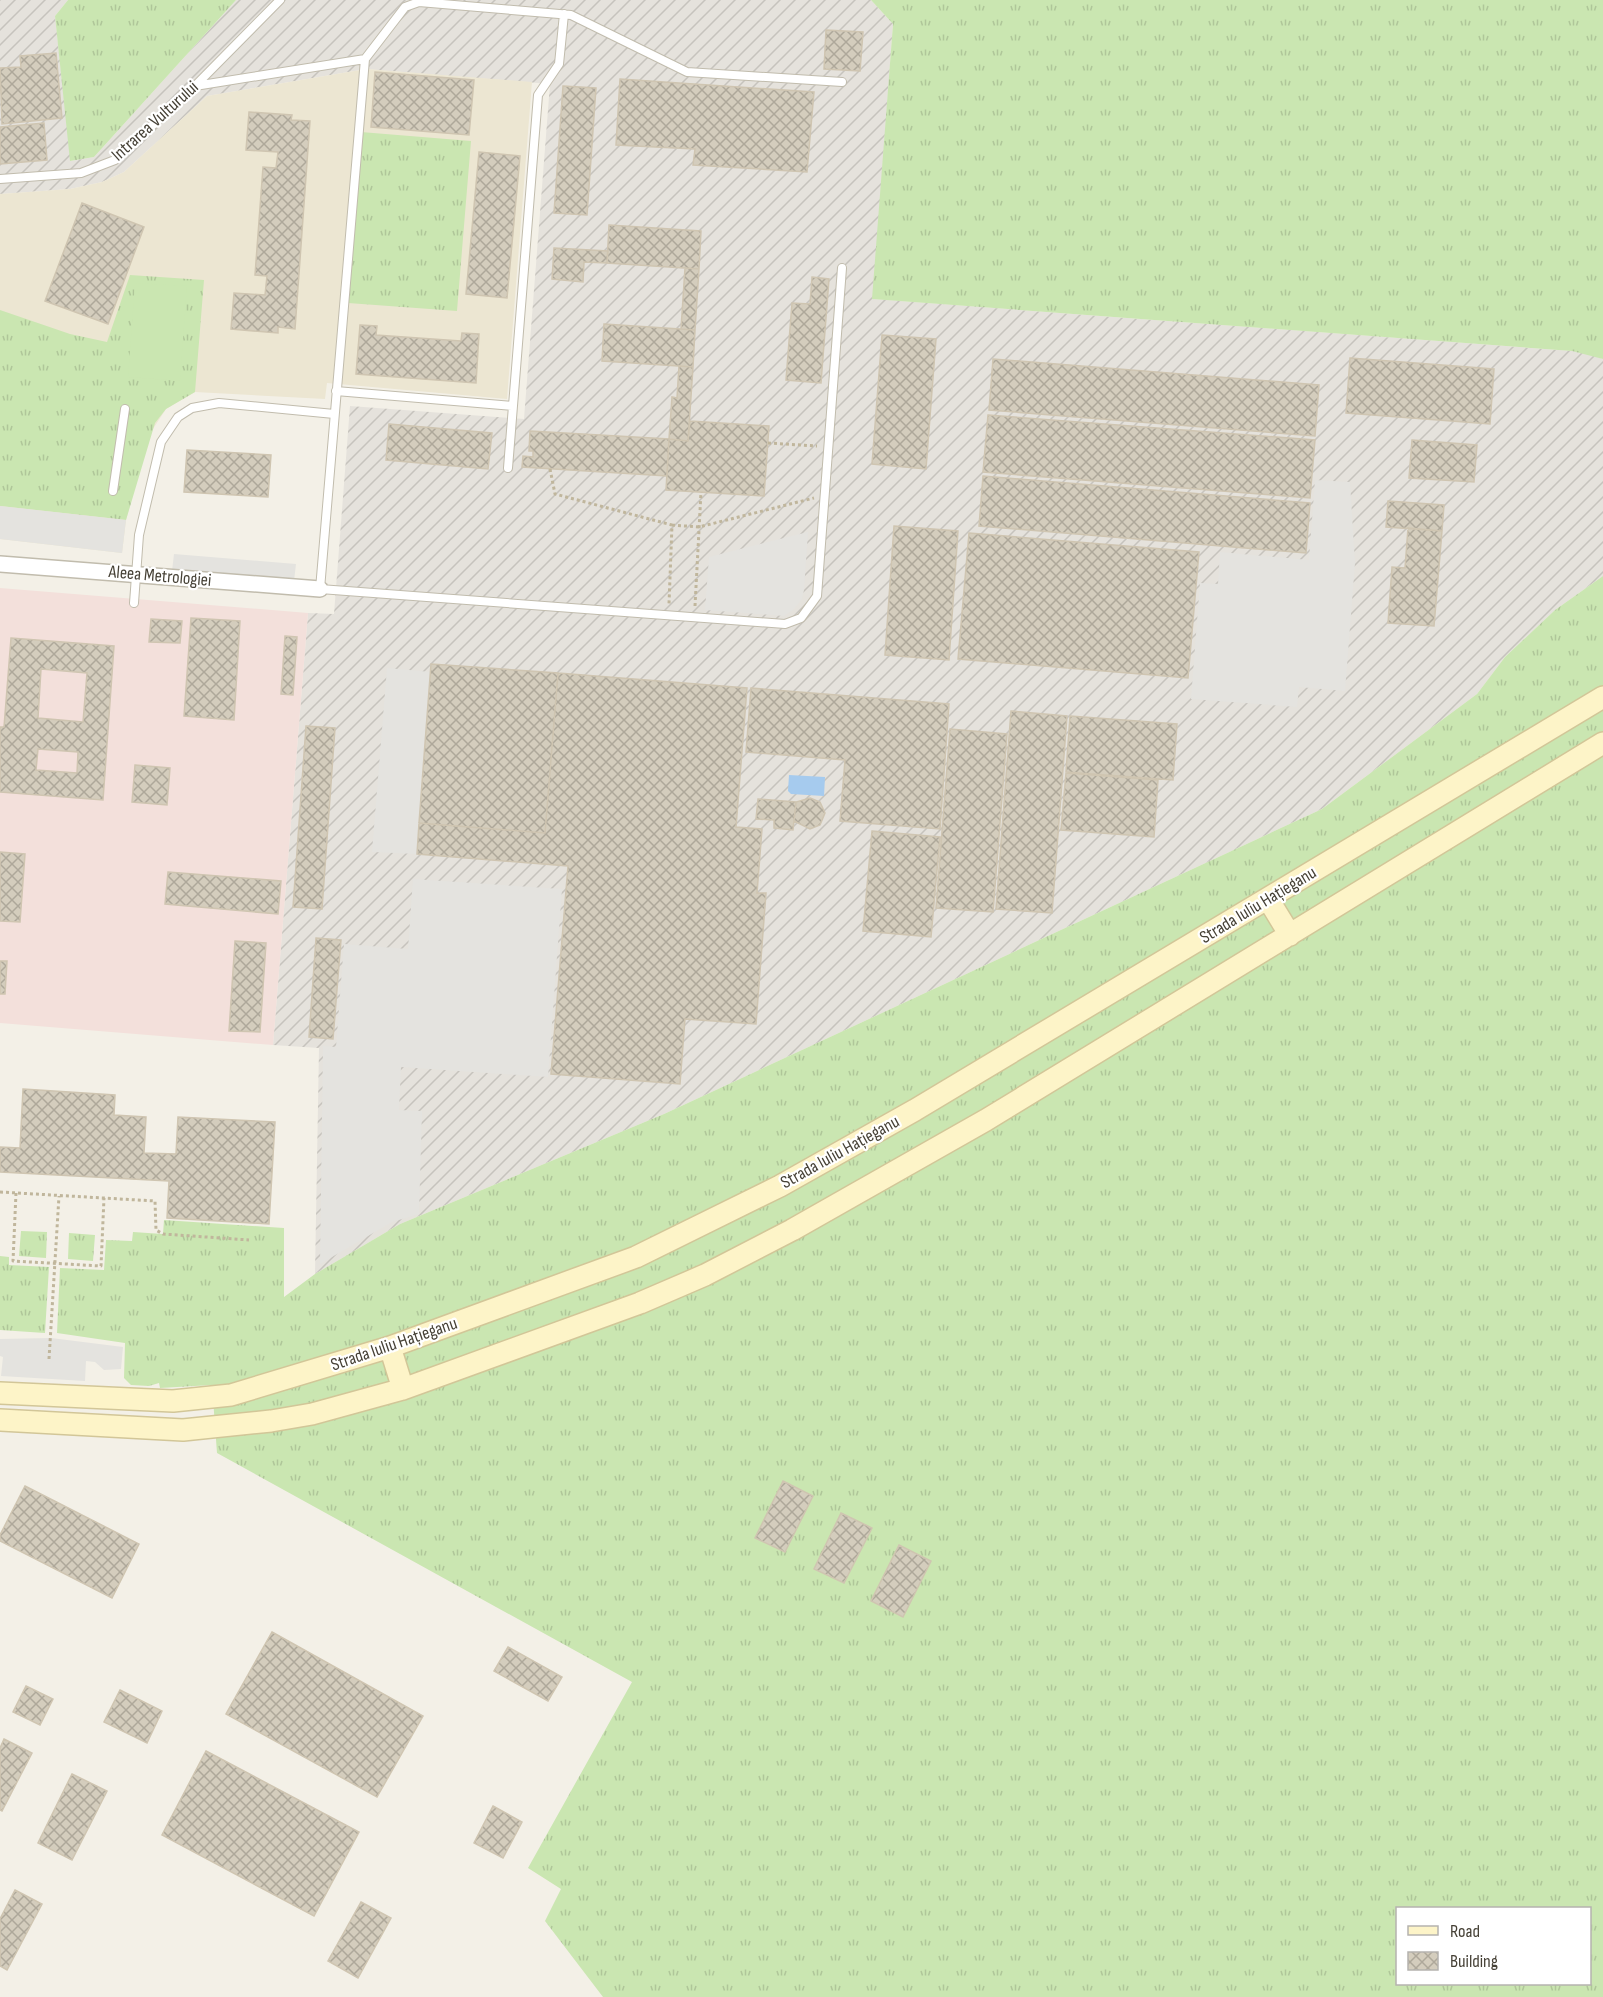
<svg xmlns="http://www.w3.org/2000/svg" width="1603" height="1997" font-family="'Sofia Sans Condensed',sans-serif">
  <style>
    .industrial { fill: url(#industrial-furrows) }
    .education { fill: #ece6d2 }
    .medical { fill: #f3e0db }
    .grass { fill: url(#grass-tufts); fill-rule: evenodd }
    .garden { fill: #cae6b1 }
    .parking { fill: #e4e3df }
    .water { fill: #a6cbee }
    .building { fill: url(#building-cross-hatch); stroke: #cfc5b1; stroke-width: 1.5; fill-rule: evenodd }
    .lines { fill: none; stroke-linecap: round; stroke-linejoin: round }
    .service-casing { stroke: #c1bcad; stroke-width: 10 }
    .minor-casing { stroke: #c1bcad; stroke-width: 18 }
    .secondary-casing { stroke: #d2c698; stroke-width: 24 }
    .path { stroke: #c0b69c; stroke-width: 3; stroke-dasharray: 3 3; stroke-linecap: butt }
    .service { stroke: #fff; stroke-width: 8 }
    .minor { stroke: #fff; stroke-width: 15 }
    .secondary { stroke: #fdf4c8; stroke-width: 21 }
    .labels { text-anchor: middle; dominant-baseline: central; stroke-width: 4.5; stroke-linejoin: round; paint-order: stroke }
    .street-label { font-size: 18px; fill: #464136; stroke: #fff }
  </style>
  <defs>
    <pattern id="industrial-furrows" width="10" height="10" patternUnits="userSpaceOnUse" patternTransform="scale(1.5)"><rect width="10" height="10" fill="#e5e2dc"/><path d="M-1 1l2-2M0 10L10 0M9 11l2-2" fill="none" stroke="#c6c3bd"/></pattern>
    <pattern id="grass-tufts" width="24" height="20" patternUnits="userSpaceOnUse" patternTransform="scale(1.5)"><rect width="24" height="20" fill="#cae6b1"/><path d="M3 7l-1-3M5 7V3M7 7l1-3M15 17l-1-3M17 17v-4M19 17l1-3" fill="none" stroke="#afc699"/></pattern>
    <pattern id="building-cross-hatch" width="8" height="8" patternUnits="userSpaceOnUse" patternTransform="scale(1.5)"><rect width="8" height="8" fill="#d4cdbd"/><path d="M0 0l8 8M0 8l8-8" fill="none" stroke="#aea89a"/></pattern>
  </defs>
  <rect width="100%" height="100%" fill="#f3f0e7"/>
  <!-- industrial -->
  <path class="industrial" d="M0,0H68L55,16L71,161L94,157L236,0H871L893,24L873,299L1572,351L1593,355L1603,359V576L1555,610L1505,657L1477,694L1322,809L664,1114L400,1224L315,1274L319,1048L273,1045L308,613L334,614L350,406L524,419L550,84L366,69L207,96L124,172L102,182L70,189L0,194Z"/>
  <!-- education -->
  <path class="education" d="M366,69L532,82L507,399L327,383L325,399L195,392L166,409L149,435L126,520L122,553L0,539V194L70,189L102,182L124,172L207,96Z"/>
  <!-- medical -->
  <path class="medical" d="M0,588L308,613L273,1045L0,1023Z"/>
  <!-- grass -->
  <path class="grass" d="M68,0H236L94,157L70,161L55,16Z
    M871,0H1603V359L1572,351L872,299L893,24Z
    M361,132L471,141L457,311L348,303Z
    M130,275L204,280L195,392L166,409L155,423L126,520L0,506V310L70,334L107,342Z
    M1603,576V1997H603L545,1921L561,1889L528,1868L632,1682L217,1453L212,1385L160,1388L159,1383L149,1386L131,1385L124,1378L125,1343L57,1333L60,1268L104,1270L106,1240L132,1241L133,1232L163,1234L164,1220L284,1228V1297L315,1274L400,1224L664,1114L1322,809L1477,694L1505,657L1555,610ZM1398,1908H1590V1984H1398Z
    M21,1231L47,1232L46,1258L19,1256Z
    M69,1233L95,1235L93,1261L68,1259Z
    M0,1256L9,1257V1265L49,1267L45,1333L0,1330Z"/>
  <!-- garden -->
  <path class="garden" d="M135,283L187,286L180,381L128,377Z"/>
  <!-- parking -->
  <path class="parking" d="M1315,480L1350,482L1355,563L1345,691L1299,687L1297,707L1191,699L1200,583L1218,584L1220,552L1309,560Z
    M0,506L126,520L122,553L0,539Z
    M808,532L804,590L802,599L793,610L784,616L705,610L709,557Z
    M174,554L296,564L294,581L172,571Z
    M387,668L431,672L417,854L372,852Z
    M413,879L562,889L548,1077L401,1067L399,1110L422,1111L419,1214L392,1222L320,1264L323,1046L336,1047L344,944L408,949Z
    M51,1338L123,1347L121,1369L104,1370L95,1362L86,1361L85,1381L1,1376L3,1357L0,1356V1339Z"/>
  <!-- water -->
  <path class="water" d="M789,775L825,777L824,796L791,794L788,791Z"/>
  <!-- building -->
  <path class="building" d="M826,30L863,32L860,71L824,69Z
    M56,53L62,118L2,124L0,68L21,67L20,56Z
    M375,72L474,80L469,135L371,127Z
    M620,79L814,92L807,172L693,165L695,149L616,145Z
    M563,86L596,88L587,215L554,213Z
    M249,112L292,115L291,120L310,121L295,329L278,327V333L231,329L234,293L265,295L267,276L255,275L263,167L276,168L278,152L246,150Z
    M44,123L47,160L0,164V127Z
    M479,152L520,156L507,298L466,294Z
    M82,203L144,227L108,324L45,301Z
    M609,225L701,231L699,269L607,263Z
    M554,248L608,251L607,263L584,262L583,282L552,279Z
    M685,268L699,269L695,330L681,329Z
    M812,277L829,279L821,383L786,380L792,303L810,304Z
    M604,324L695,330L693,367L602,361Z
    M360,325L377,326L376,335L461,341L462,333L479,334L476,383L356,374Z
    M882,335L936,339L926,469L872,464Z
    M1350,358L1494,369L1490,424L1346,413Z
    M993,359L1319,385L1315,436L989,410Z
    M679,366L693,367L688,441L669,439L672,397L677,398Z
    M988,415L1315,440L1310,498L983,472Z
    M690,421L769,426L764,496L666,490L669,439L688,441Z
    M389,424L492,433L488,469L386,460Z
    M530,431L669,439L667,476L522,467L523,456L533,457V451H529Z
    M1412,440L1477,445L1474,482L1409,478Z
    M187,450L271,455L268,497L184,492Z
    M983,476L1310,503L1306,553L979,526Z
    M1388,501L1444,505L1442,531L1386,527Z
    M894,526L958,531L949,660L885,655Z
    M1408,528L1442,531L1434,626L1388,623L1392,567L1405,568Z
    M969,533L1199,552L1188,678L958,659Z
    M191,618L240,621L234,720L184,716Z
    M151,619L182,621L180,643L149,642Z
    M285,636L297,637L293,695L281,694Z
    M11,638L114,646L103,800L0,792V727H4ZM41,669L87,673L83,722L38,718ZM38,749L78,752L77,773L36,770Z
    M431,664L558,673L545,833L419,823Z
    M558,673L747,688L736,827L762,829L757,893H766L756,1024L685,1019L680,1084L551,1074L568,866L417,854L419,823L545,833Z
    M751,688L949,704L940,829L840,821L845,760L746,752Z
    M1011,711L1067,716L1052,913L996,909Z
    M1070,716L1177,724L1173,780L1066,772Z
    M306,726L335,728L322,909L293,907Z
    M950,729L1007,734L993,912L936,908Z
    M135,765L170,768L167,805L132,802Z
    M1066,773L1158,780L1154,837L1061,830Z
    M810,798L820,802L825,813L820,825L810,829L794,821L796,802Z
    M758,799L796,802L793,830L774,828V820L756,819Z
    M872,831L940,837L931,937L863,931Z
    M0,852L25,854L20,922L0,921Z
    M168,872L281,881L278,914L165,904Z
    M316,938L341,940L333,1039L309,1037Z
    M235,941L266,943L260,1032L229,1031Z
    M0,961H7L5,994H0Z
    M23,1089L115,1095L114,1115L146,1117L144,1153L176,1154L178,1117L275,1122L269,1224L167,1218L169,1181L0,1172V1147L20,1148Z
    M783,1481L813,1496L785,1552L755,1538Z
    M25,1486L139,1544L112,1598L0,1541V1535Z
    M841,1513L872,1528L844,1583L814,1569Z
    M899,1545L931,1561L903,1617L871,1601Z
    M272,1632L423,1716L377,1797L226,1714Z
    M508,1647L562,1677L548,1701L494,1671Z
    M26,1686L53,1699L40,1725L13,1712Z
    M120,1690L162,1711L147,1743L104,1722Z
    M4,1739L32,1753L2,1811L0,1810V1748Z
    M206,1751L359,1832L314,1916L162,1835Z
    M72,1774L107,1791L72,1860L38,1843Z
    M493,1806L522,1822L503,1858L474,1843Z
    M15,1890L42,1904L7,1970L0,1966V1919Z
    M361,1902L391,1918L358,1978L328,1961Z"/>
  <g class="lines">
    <!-- service casing -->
    <g class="service-casing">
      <path id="service" d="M365,59L320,589L785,624L801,618L817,596L842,268
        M195,86L365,59L405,7L419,2L571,15L687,72L842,82
        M0,179L81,173L115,160L195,86L280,0
        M336,391L512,406
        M508,468L538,95L559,64L564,14
        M113,491L125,409
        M134,603L139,535L161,442L178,417L192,408L219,403L334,414"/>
    </g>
    <!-- minor casing -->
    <g class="minor-casing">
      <path id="minor" d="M0,564L320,589"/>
    </g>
    <!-- secondary casing -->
    <g class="secondary-casing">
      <path id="secondary" d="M1268,899L1290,935
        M390,1347L403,1389
        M0,1393L173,1401L231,1395L390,1347L636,1257L780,1186L915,1110L1603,697
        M0,1420L183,1430L271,1421L312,1414L403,1389L640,1303L705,1275L792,1230L986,1120L1603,743"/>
    </g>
    <!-- path -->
    <path class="path" d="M768,443L817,446
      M550,469L555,494L672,525L669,604
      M672,525L699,527L814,498
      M695,606L701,492
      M0,1192L155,1201L156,1230L163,1234L249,1240
      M16,1193L13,1261L101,1266L104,1198
      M49,1359L59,1196"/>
    <!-- service -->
    <use href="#service" class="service"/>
    <!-- minor -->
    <use href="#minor" class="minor"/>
    <!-- secondary -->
    <use href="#secondary" class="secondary"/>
  </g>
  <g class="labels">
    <!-- street labels -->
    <g class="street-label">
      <text transform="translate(155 121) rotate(-42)">Intrarea Vulturului</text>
      <text transform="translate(160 576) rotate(5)">Aleea Metrologiei</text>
      <text transform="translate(1258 905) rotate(-31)">Strada Iuliu Hațieganu</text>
      <text transform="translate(840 1152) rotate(-29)">Strada Iuliu Hațieganu</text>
      <text transform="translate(394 1344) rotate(-19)">Strada Iuliu Hațieganu</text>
    </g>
  </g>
  <!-- legend -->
  <rect x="1396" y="1907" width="195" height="78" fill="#ffffff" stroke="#b5b3af" stroke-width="1.5"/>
  <rect x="1408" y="1926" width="30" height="9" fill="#fdf4c8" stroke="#b5b3af" stroke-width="1.5"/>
  <text x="1450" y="1937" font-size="18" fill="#464136">Road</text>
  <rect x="1408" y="1952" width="30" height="18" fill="url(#building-cross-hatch)" stroke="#b5b3af" stroke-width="1.5"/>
  <text x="1450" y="1967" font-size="18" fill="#464136">Building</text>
</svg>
